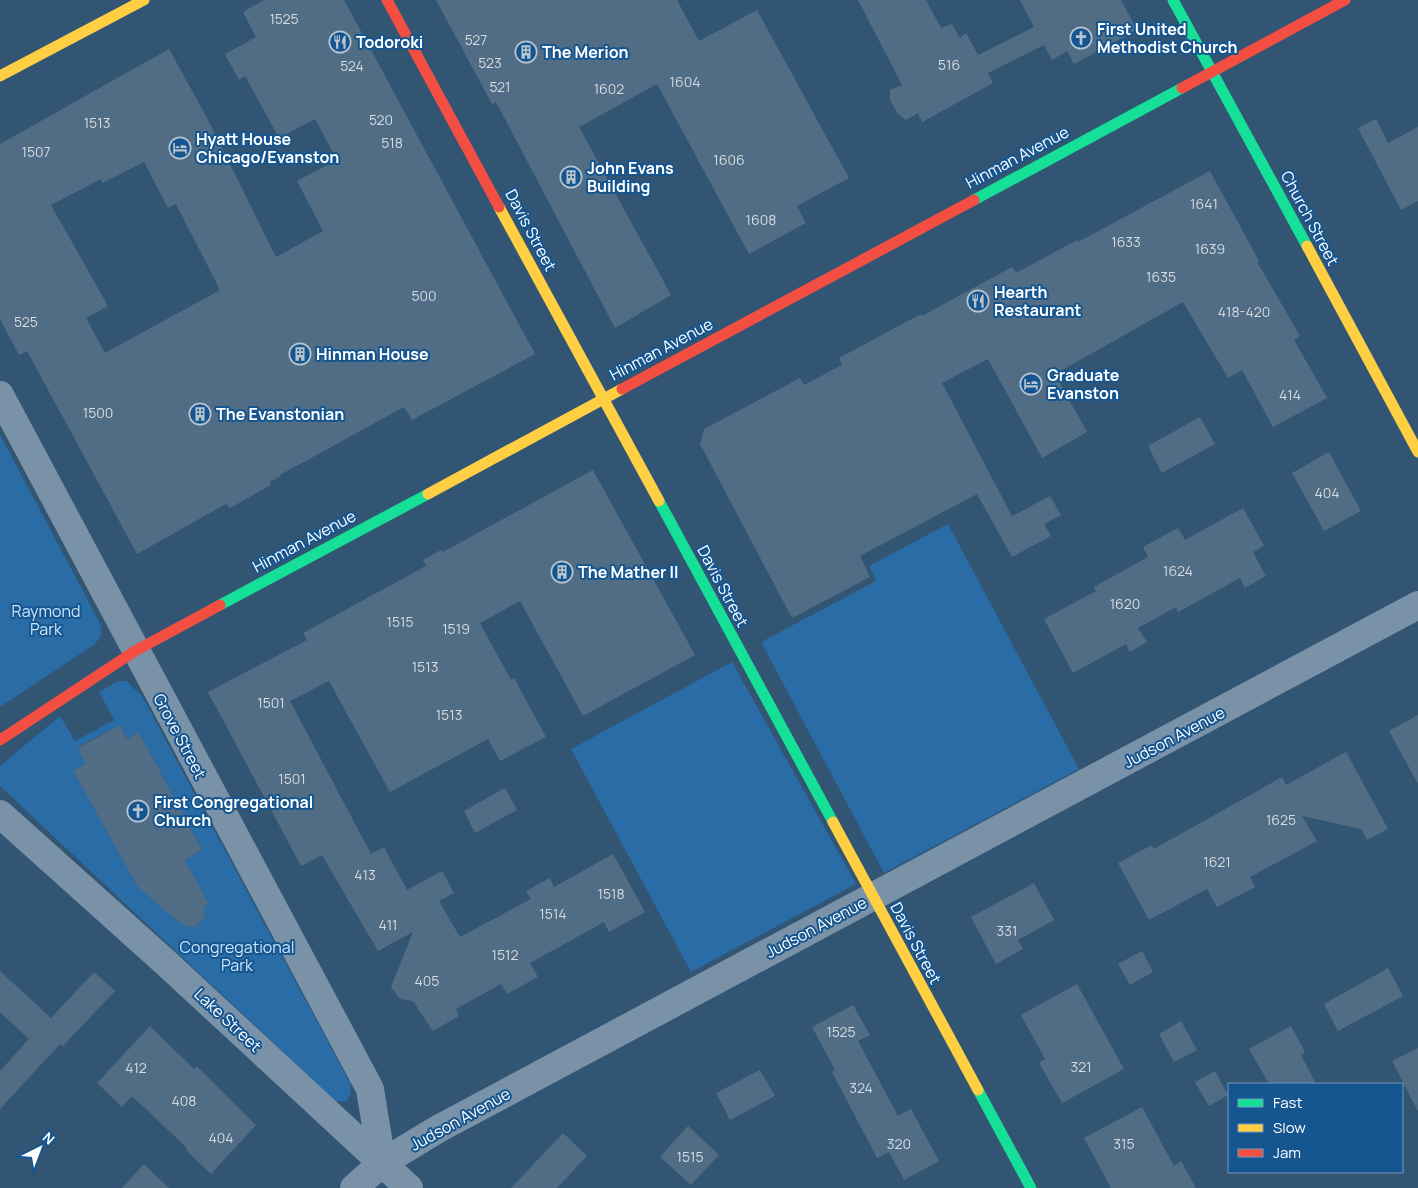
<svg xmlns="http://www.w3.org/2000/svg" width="1418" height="1188" font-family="Manrope,sans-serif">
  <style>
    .green { fill: #2a6ca6; fill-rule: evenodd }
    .building { fill: #516d85; fill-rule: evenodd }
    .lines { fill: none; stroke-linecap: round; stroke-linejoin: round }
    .street { stroke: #7992a7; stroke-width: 28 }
    .fast { stroke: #16e098; stroke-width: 11 }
    .slow { stroke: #ffcf43; stroke-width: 11 }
    .jam { stroke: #f24e42; stroke-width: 11 }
    .labels { text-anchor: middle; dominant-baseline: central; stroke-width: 4; stroke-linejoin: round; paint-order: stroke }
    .number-label { font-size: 14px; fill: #d4dae0 }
    .poi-label { font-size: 16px; font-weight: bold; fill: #fff; stroke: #165690; text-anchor: start }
    .street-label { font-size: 16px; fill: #fff; stroke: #165690 }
    .park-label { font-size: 16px; fill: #cae5fb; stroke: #165690 }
  </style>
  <rect width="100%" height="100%" fill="#325574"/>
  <!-- green -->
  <path class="green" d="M0,435L100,623L102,634L95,644L0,707Z
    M948,524L1079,769L884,873L761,642L876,581L869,566Z
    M732,662L856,884L691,972L571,749Z
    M118,681H126L142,696L350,1083L351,1092L347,1101L337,1102L330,1096L0,786V766L60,716L75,741L114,720L99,692ZM120,725L127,739L139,732L202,850L185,860L209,904L203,907L205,917L195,927H188L180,920L176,922L166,905L161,907L138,886L73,771L85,764L78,747Z"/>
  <!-- building -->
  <path class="building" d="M264,0H344L535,354L412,420L404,407L280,475L281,476L270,482L271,485L230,508L226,504L137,554L27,351L19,355L0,319V144L169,49L205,114L276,257L312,237L323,231L297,181L337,160L315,119L279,138L245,76L239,80L225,54L256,37L243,12ZM144,162L168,208L176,204L220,290L105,353L86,318L108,306L51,205L101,179L103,183Z
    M436,0H677L699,41L757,10L849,178L797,206L806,223L749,254L657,84L579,127L671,295L615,328L496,102L492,104Z
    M858,0H926L941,28L952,24L960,38L966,33L978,55L1034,27L1020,0H1121L1137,30L1074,64L1067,51L1052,60L1044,45L988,73L993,83L922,122L918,113L906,120L898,114L890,100V90L902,85Z
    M1376,119L1388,143L1418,127V201L1401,210L1358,128Z
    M1210,171L1259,261L1257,262L1300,336L1294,340L1327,398L1273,427L1242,370L1228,378L1183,302L1055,374L1087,432L1042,458L988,359L942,383L1012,516L1050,496L1061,515L1044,524L1051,536L1012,557L977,494L860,556L870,577L792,618L700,444L704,429L800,378L804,385L842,365L839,358L921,314L922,316L1012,267L1016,273L1077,240L1078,242Z
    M1200,417L1215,444L1162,473L1148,446Z
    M1329,452L1361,511L1324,531L1292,473Z
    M593,470L695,655L583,716L520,601L480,623L511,680L514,678L546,737L500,761L488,739L390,792L329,681L290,701L371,854L384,847L407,890L442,871L454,893L439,901L460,937L531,899L526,891L550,878L554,887L613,854L645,912L609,932L604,922L530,963L538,977L507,994L501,984L456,1009L459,1016L433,1031L413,1001L400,999L391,987L413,932L378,951L322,855L301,866L208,692L307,640L303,633L426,566L423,560L441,550L443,552Z
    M1243,508L1264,546L1253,552L1266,576L1245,588L1240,578L1178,612L1176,607L1138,628L1147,642L1130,652L1126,644L1073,673L1044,619L1096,591L1094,587L1148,557L1143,547L1178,528L1185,540Z
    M1418,715V784L1389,731Z
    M120,725L127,739L139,732L202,850L185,860L209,904L204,907L205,917L195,927H188L177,921L138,887L73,771L85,764L78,748Z
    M1346,752L1388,829L1367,840L1361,829L1302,816L1317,841L1250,877L1255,887L1217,907L1207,889L1149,920L1118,863L1152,845L1154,849L1282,777L1286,785Z
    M505,788L517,810L475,833L464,811Z
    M1034,883L1054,920L1018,940L1023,949L996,964L971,917Z
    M1142,951L1153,972L1130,985L1118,964Z
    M1388,968L1403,996L1338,1031L1324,1004Z
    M0,971L51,1018L94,972L115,991L63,1046L60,1044L0,1109V1071L29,1039L0,1012Z
    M1077,984L1124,1069L1062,1103L1039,1063L1045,1059L1021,1015Z
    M853,1005L870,1035L858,1041L898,1116L911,1109L939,1161L904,1180L889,1152L877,1158L832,1072L835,1070L812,1027Z
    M1181,1021L1197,1050L1174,1062L1159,1034Z
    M150,1026L194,1069L197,1066L256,1125L211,1174L186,1150L187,1148L132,1096L122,1107L97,1083Z
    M1291,1026L1305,1052L1301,1055L1316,1084H1269L1249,1049Z
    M1418,1048V1111L1392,1061Z
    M760,1070L775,1096L730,1120L716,1093Z
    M1215,1071L1228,1095L1209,1106L1195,1082Z
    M1142,1107L1174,1166L1181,1161L1196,1188H1111L1084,1138Z
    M688,1126L719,1155L691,1185L660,1157Z
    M563,1133L587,1156L557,1188H511Z
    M144,1164L169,1188H122Z"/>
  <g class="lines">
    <!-- street -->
    <path class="street" d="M0,395L370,1089L382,1163
      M0,814L165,962L409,1188
      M354,1188L382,1163L438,1129L1418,605"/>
    <!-- fast -->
    <path class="fast" d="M1173,0L1307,246
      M974,200L1182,88
      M659,501L833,822
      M220,605L428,494
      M978,1090L1031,1188"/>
    <!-- slow -->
    <path class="slow" d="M0,76L144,0
      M499,207L659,501
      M1307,246L1418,452
      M428,494L622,389
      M833,822L978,1090"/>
    <!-- jam -->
    <path class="jam" d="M387,0L499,207
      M1182,88L1345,0
      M622,389L974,200
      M0,740L135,651L220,605"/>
  </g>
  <!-- icons -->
  <defs>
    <g id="church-ring" transform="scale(1.125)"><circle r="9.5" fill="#165690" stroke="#b7c4ce" stroke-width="1.5"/><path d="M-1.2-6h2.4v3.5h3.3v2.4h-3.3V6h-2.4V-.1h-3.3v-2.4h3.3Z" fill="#b7c4ce"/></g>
    <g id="restaurant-ring" transform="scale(1.125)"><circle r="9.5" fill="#165690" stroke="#b7c4ce" stroke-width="1.5"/><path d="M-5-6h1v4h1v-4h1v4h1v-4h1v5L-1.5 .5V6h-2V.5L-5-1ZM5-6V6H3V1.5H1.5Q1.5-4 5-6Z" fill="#b7c4ce"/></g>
    <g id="building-ring" transform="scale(1.125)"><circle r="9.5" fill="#165690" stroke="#b7c4ce" stroke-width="1.5"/><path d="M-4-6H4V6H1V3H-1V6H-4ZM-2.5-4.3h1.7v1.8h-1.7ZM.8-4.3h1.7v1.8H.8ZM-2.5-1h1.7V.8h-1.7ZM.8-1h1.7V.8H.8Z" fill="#b7c4ce"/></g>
    <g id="hotel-ring" transform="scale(1.125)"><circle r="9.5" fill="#165690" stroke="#b7c4ce" stroke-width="1.5"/><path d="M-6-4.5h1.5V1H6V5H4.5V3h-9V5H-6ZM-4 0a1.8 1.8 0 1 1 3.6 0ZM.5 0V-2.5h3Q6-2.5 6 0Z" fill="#b7c4ce"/></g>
  </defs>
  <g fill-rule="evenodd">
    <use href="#church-ring" x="1081" y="38"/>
    <use href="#restaurant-ring" x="340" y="42"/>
    <use href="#building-ring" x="526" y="52"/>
    <use href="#hotel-ring" x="180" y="148"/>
    <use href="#building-ring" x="571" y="177"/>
    <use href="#restaurant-ring" x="978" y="301"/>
    <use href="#building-ring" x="300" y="354"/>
    <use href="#hotel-ring" x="1031" y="384"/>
    <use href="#building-ring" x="200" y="414"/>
    <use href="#building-ring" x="562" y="572"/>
    <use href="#church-ring" x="138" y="811"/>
  </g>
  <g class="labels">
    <!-- number labels -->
    <g class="number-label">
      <text x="284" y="18">1525</text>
      <text x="476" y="39">527</text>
      <text x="490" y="62">523</text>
      <text x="949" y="64">516</text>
      <text x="352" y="65">524</text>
      <text x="685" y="81">1604</text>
      <text x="500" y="86">521</text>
      <text x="609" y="88">1602</text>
      <text x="381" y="119">520</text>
      <text x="97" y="122">1513</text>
      <text x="392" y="142">518</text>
      <text x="36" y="151">1507</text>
      <text x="729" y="159">1606</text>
      <text x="1204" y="203">1641</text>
      <text x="761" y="219">1608</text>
      <text x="1126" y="241">1633</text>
      <text x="1210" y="248">1639</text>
      <text x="1161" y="276">1635</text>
      <text x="424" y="295">500</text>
      <text x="1244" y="311">418-420</text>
      <text x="26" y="321">525</text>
      <text x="1290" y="394">414</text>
      <text x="98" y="412">1500</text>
      <text x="1327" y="492">404</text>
      <text x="1178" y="570">1624</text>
      <text x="1125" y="603">1620</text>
      <text x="400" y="621">1515</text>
      <text x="456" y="628">1519</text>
      <text x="425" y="666">1513</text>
      <text x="271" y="702">1501</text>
      <text x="449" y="714">1513</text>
      <text x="292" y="778">1501</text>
      <text x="1281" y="819">1625</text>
      <text x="1217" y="861">1621</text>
      <text x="365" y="874">413</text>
      <text x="611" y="893">1518</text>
      <text x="553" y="913">1514</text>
      <text x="388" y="924">411</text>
      <text x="1007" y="930">331</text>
      <text x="505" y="954">1512</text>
      <text x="427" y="980">405</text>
      <text x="841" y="1031">1525</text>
      <text x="1081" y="1066">321</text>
      <text x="136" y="1067">412</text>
      <text x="861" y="1087">324</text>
      <text x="184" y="1100">408</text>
      <text x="221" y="1137">404</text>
      <text x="899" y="1143">320</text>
      <text x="1124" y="1143">315</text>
      <text x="690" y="1156">1515</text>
    </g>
    <!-- poi labels -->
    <g class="poi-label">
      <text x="1097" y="29">First United<tspan x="1097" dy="18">Methodist Church</tspan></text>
      <text x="356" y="42">Todoroki</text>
      <text x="542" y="52">The Merion</text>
      <text x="196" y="139">Hyatt House<tspan x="196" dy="18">Chicago/Evanston</tspan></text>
      <text x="587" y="168">John Evans<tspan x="587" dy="18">Building</tspan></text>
      <text x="994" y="292">Hearth<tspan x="994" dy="18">Restaurant</tspan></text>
      <text x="316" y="354">Hinman House</text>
      <text x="1047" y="375">Graduate<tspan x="1047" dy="18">Evanston</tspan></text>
      <text x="216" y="414">The Evanstonian</text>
      <text x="578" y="572">The Mather II</text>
      <text x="154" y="802">First Congregational<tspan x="154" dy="18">Church</tspan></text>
    </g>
    <!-- street labels -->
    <g class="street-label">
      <text transform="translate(1017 157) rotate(-28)">Hinman Avenue</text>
      <text transform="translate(1310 218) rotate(62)">Church Street</text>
      <text transform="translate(531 230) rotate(62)">Davis Street</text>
      <text transform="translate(661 349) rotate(-28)">Hinman Avenue</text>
      <text transform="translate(304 541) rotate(-28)">Hinman Avenue</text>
      <text transform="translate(723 586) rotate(62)">Davis Street</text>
      <text transform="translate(180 736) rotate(62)">Grove Street</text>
      <text transform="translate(1174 737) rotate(-28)">Judson Avenue</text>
      <text transform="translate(816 927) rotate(-28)">Judson Avenue</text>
      <text transform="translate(916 943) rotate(62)">Davis Street</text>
      <text transform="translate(228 1020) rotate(43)">Lake Street</text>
      <text transform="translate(460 1119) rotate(-29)">Judson Avenue</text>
    </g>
    <!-- park labels -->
    <g class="park-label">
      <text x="46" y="611">Raymond<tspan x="46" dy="18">Park</tspan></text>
      <text x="237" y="947">Congregational<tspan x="237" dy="18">Park</tspan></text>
    </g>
  </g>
  <!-- legend -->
  <rect x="1228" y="1083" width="175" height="90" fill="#165690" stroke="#739abc"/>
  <rect x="1238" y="1099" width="25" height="8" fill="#16e098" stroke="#739abc"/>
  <text x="1273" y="1108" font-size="15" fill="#ffffff">Fast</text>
  <rect x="1238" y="1124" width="25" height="8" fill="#ffcf43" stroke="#739abc"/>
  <text x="1273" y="1133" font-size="15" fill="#ffffff">Slow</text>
  <rect x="1238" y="1149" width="25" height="8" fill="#f24e42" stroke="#739abc"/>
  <text x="1273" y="1158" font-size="15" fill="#ffffff">Jam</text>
  <!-- north arrow -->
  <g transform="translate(40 1148) rotate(42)" stroke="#165690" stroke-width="4" paint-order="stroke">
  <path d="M0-4L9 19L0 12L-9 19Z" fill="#ffffff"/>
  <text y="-8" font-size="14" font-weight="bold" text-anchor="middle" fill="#ffffff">N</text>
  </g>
</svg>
